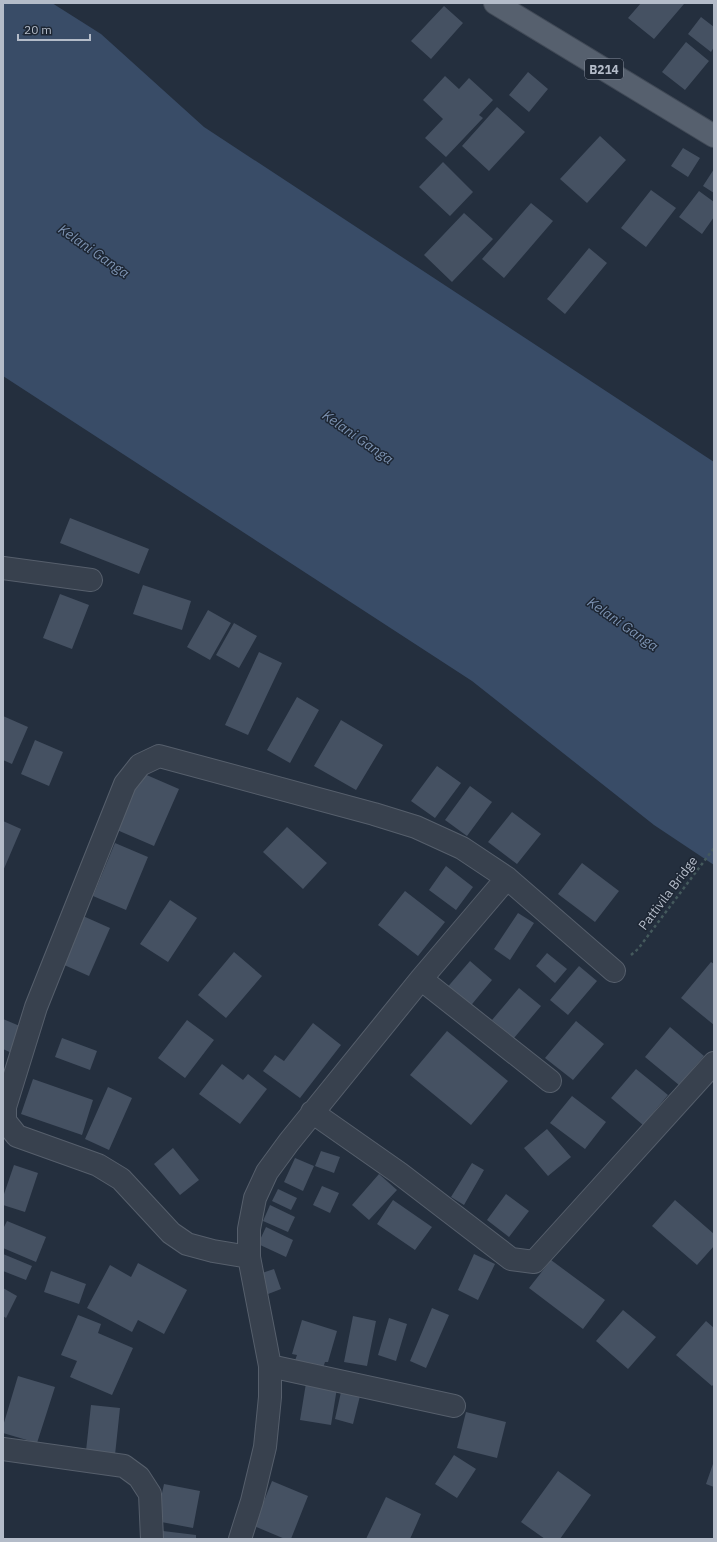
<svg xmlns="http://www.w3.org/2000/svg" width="717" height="1542" font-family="'IBM Plex Sans',sans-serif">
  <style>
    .water { fill: #394c67 }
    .building { fill: #455162 }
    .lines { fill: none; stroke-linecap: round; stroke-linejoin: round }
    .minor-casing { stroke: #565f6c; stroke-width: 24 }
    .major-casing { stroke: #414a57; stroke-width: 24 }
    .path { stroke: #44595c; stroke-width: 2.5; stroke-dasharray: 3 3; stroke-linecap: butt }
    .minor { stroke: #38414e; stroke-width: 22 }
    .major { stroke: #56606e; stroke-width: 22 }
    .labels { text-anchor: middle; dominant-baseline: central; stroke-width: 3; stroke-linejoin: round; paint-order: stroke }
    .shield { fill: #1d2633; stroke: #878f9c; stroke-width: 1 }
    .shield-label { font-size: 12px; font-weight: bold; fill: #b4bcc9 }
    .street-label { font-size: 13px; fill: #b4bcc9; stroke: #1d2633 }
    .water-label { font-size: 14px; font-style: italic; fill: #7c92b1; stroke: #1d2633 }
  </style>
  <rect width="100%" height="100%" fill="#242f3e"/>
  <!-- water -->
  <path class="water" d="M3,3H52L101,34L204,127L714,462V865L654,825L472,681L3,376Z"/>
  <!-- building -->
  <path class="building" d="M641,3H683L684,4L654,39L628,18Z
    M444,6L463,23L431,59L411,41Z
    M701,17L714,27V47L711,52L688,34Z
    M686,42L709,61L685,90L662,72Z
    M528,72L548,89L529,112L509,95Z
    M445,76L459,89L469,78L493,100L479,115L483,118L446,157L425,138L443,119L423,100Z
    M497,107L525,132L489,171L462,146Z
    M600,136L626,160L587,203L560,179Z
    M683,148L700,158L688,177L671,166Z
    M443,162L473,192L450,216L419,187Z
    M714,169V193L703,186Z
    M651,190L676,208L646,247L621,228Z
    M699,191L714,202V217L702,234L679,217Z
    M531,203L553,221L504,278L482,259Z
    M464,213L493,239L452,282L424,255Z
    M589,248L607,263L565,314L547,299Z
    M70,518L149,549L139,574L60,543Z
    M143,585L191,601L182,630L133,614Z
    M60,594L89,605L72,649L43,638Z
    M208,610L231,623L210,660L187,647Z
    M234,623L257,636L239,668L216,655Z
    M259,652L282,663L248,735L225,725Z
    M297,697L319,710L290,763L267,750Z
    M3,716L28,727L12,764L3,760Z
    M341,720L383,745L356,790L314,766Z
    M35,740L63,752L49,786L21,774Z
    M437,766L461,783L435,818L411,801Z
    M142,773L179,789L154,846L117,830Z
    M470,786L492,802L467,836L445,820Z
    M512,812L541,834L517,864L488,842Z
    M3,821L21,829L3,871Z
    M287,827L327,863L303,889L263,852Z
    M115,843L148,857L126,910L93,896Z
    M582,863L619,891L595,922L558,894Z
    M446,866L473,887L456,910L429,890Z
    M405,891L445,922L418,956L378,925Z
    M170,900L197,918L168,962L140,944Z
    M518,913L534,923L510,960L494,949Z
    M83,916L110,928L89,976L62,964Z
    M234,952L262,976L226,1018L198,995Z
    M547,953L567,969L555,983L536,966Z
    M470,961L492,980L468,1009L445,990Z
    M711,962L714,964V1025L681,998Z
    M579,966L597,981L568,1015L550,1000Z
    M519,988L541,1006L514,1038L492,1020Z
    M3,1019L27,1029L16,1055L3,1049Z
    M187,1020L214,1040L185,1078L158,1058Z
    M576,1021L604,1044L573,1080L545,1058Z
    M313,1023L341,1045L300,1098L263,1071L275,1055L284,1061Z
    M670,1027L704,1056L679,1085L645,1057Z
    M447,1031L508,1081L471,1125L410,1075Z
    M62,1038L97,1051L90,1070L55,1057Z
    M222,1064L243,1080L248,1074L267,1089L240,1124L199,1094Z
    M636,1069L668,1095L643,1125L611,1098Z
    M33,1079L93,1100L82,1135L21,1114Z
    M108,1087L132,1098L109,1150L85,1139Z
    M572,1096L606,1122L585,1149L550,1123Z
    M547,1129L571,1157L548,1176L524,1148Z
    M173,1148L199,1180L180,1195L154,1164Z
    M321,1151L340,1157L334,1173L315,1166Z
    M295,1158L314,1166L303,1191L284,1182Z
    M472,1163L484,1170L464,1205L451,1197Z
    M14,1165L38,1173L25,1212L3,1205V1197Z
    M379,1174L397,1190L369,1220L352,1205Z
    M322,1186L339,1193L330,1213L313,1205Z
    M278,1189L297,1198L291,1210L272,1201Z
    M506,1194L529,1211L509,1237L487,1220Z
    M393,1200L432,1227L415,1250L377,1224Z
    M675,1200L714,1234V1246L697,1265L652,1226Z
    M270,1205L295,1217L288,1232L263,1221Z
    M7,1221L46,1237L36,1262L3,1248V1229Z
    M266,1227L293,1240L286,1257L258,1244Z
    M3,1254L32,1266L26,1280L3,1271Z
    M474,1254L495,1264L478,1300L458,1290Z
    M551,1260L605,1300L583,1329L529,1288Z
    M138,1263L187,1290L164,1334L138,1320L132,1332L87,1308L110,1265L131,1277Z
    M274,1269L281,1289L263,1296L256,1275Z
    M51,1271L86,1284L79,1304L44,1292Z
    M3,1288L17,1296L6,1318L3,1316Z
    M432,1308L449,1315L426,1368L410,1361Z
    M623,1310L656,1337L628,1369L596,1341Z
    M78,1315L101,1324L98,1333L133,1348L112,1395L70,1377L77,1361L61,1355Z
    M353,1316L376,1321L367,1366L344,1362Z
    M389,1318L407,1324L396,1361L378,1355Z
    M302,1320L337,1331L328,1362H325L320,1377L292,1369L297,1355L292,1354Z
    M706,1321L714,1328V1384L712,1386L676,1355Z
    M18,1376L55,1387L37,1443L3,1433V1426Z
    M306,1383L337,1388L331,1425L300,1420Z
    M341,1392L360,1396L353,1424L335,1419Z
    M91,1405L120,1408L115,1455L86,1451Z
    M466,1412L506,1422L497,1458L457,1448Z
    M454,1455L476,1469L457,1498L435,1484Z
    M714,1461V1487L706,1484Z
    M558,1471L591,1495L560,1539H545L521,1522Z
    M272,1481L308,1496L291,1539H285L254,1526Z
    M164,1484L200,1491L193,1528L156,1521Z
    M386,1497L421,1514L410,1539H366Z
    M163,1531L196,1535V1539H162Z"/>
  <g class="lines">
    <!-- minor casing -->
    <g class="minor-casing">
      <path id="minor" d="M3,568L91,580
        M421,979L550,1081
        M312,1112L399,1173L511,1259L534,1262L714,1063
        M249,1257L213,1251L187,1244L171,1233L121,1179L98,1165L17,1136L5,1121V1107L36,1007L125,784L140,765L159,756L374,814L416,827L462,848L507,878L614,971
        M270,1366L454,1406
        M3,1449L124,1466L139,1477L150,1494L152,1539
        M240,1539L252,1501L265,1447L270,1397V1366L249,1257V1229L255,1198L267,1172L289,1142L421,979L507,878"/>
    </g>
    <!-- major casing -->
    <g class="major-casing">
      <path id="major" d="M495,3L714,136"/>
    </g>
    <!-- path -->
    <path class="path" d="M631,955L638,949L714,848"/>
    <!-- minor -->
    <use href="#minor" class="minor"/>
    <!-- major -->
    <use href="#major" class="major"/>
  </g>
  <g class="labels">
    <!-- shield labels -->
    <rect class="shield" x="585" y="59" width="38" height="20" rx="3"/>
    <g class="shield-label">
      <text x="604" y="69">B214</text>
    </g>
    <!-- street labels -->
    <g class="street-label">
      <text transform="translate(668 893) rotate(-53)">Pattivila Bridge</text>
    </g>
    <!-- water labels -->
    <g class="water-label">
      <text transform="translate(94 251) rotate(35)">Kelani Ganga</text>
      <text transform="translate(358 437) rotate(35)">Kelani Ganga</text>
      <text transform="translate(623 624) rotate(35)">Kelani Ganga</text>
    </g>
  </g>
  <!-- border -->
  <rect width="717" height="1542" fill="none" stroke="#b4bcc9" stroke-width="8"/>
  <!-- scale -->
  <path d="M18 34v6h72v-6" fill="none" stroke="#b4bcc9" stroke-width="2"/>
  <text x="24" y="34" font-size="12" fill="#b4bcc9" stroke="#1d2633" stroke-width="3" paint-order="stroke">20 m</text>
</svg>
